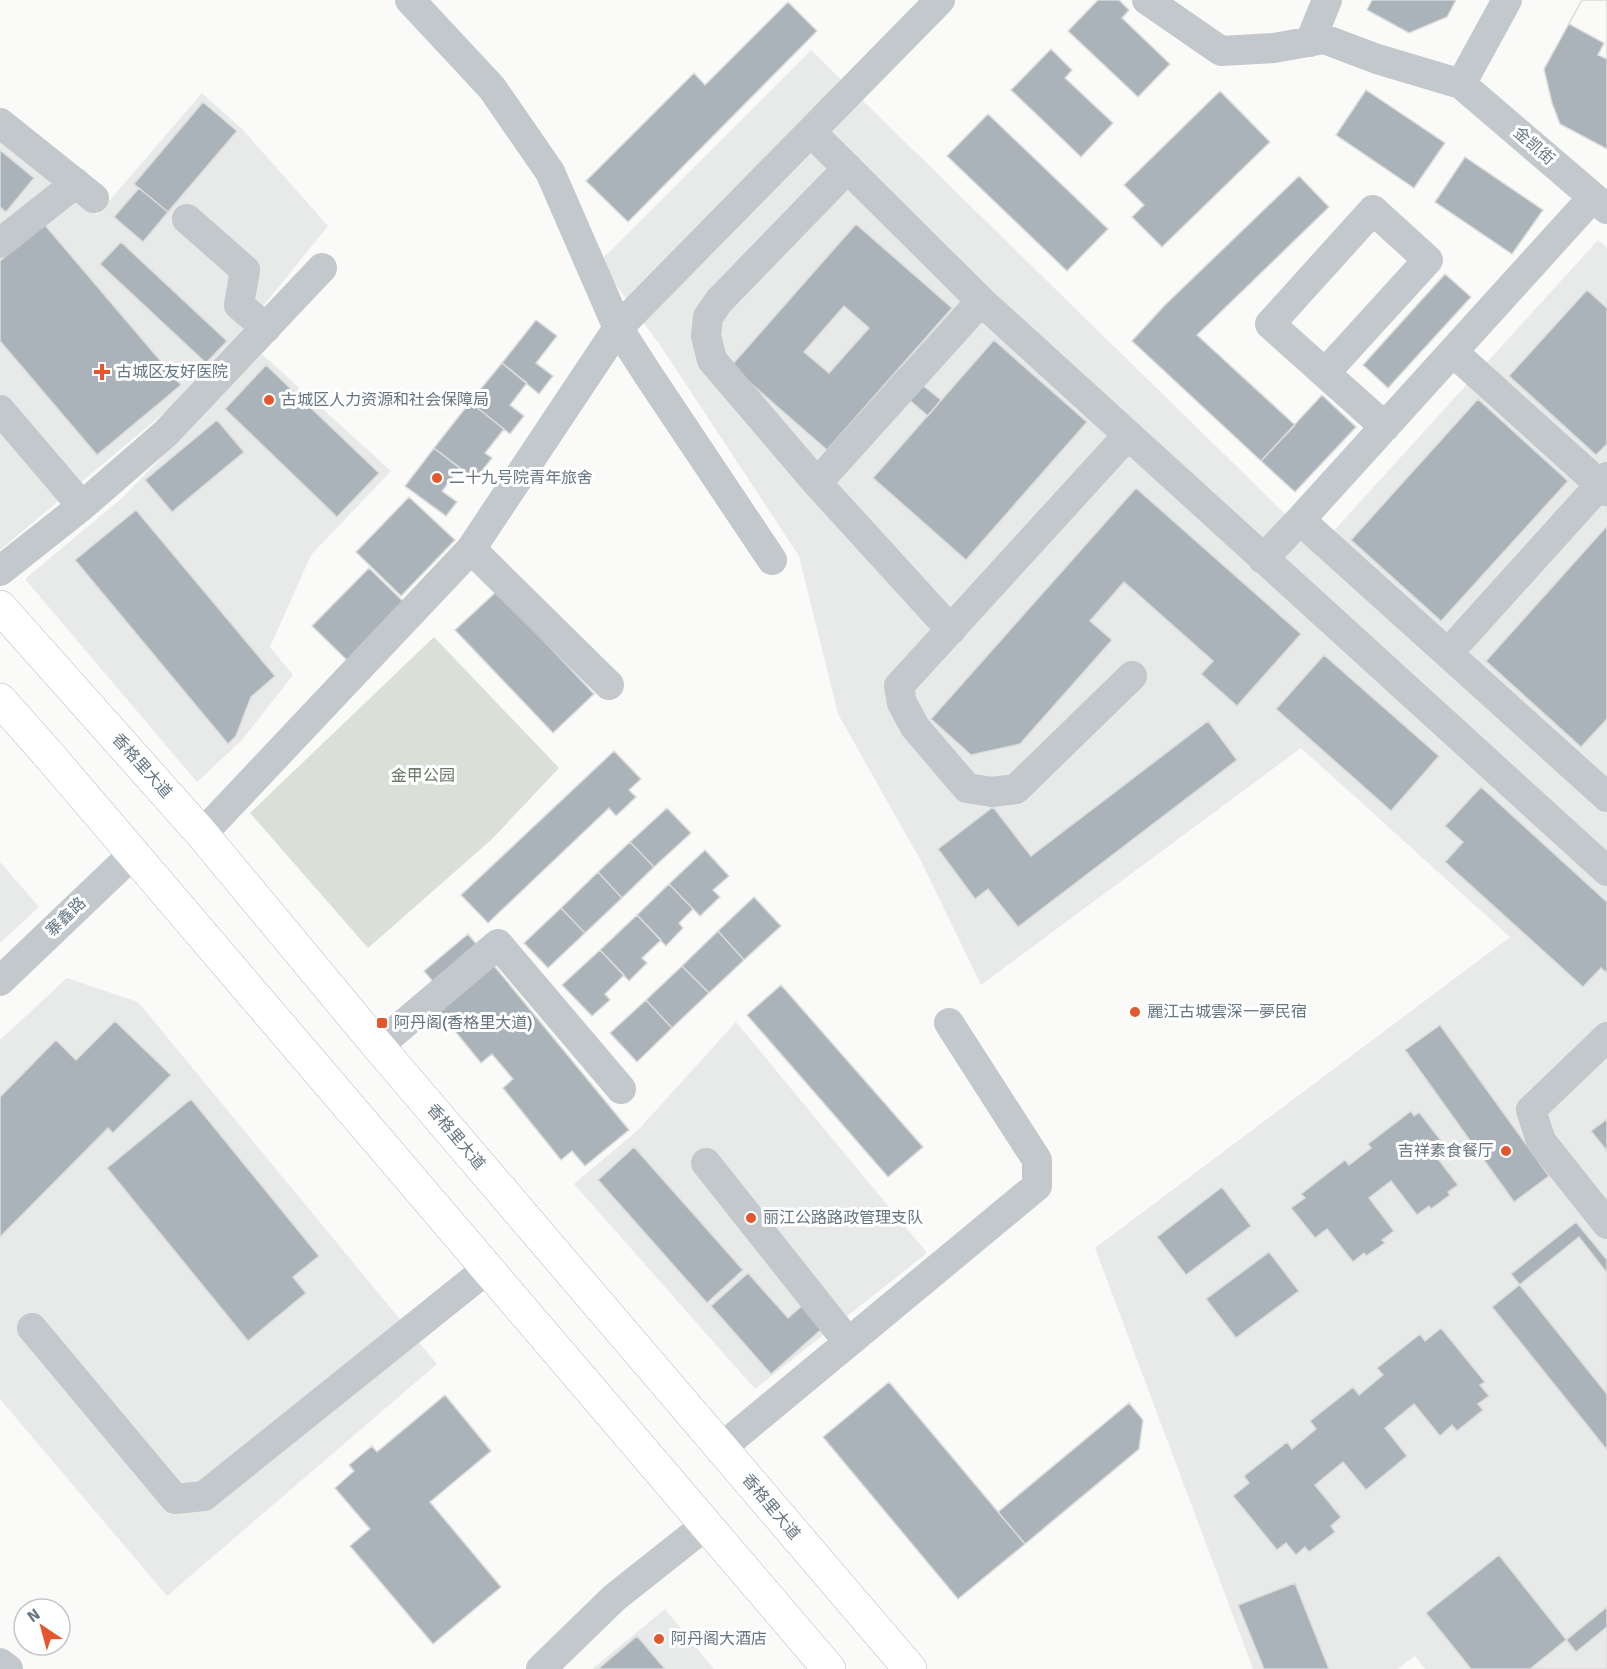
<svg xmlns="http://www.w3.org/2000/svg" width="1607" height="1669" font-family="Signika,'Noto Sans SC',sans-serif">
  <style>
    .built { fill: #e8e9e9 }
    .green { fill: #dadfd7 }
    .building { fill: #aab3b9; stroke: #dcdcda; stroke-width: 1.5; fill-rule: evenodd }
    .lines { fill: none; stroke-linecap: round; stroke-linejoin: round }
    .major-casing { stroke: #b5babe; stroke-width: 34 }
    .minor { stroke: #c3c8cc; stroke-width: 30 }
    .major { stroke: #fff; stroke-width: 33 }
    .poi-dot { fill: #e4572e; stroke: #fff; stroke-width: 2 }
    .labels { text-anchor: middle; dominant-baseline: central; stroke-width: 6; stroke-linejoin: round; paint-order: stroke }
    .street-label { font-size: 16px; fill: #657683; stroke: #fff }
    .poi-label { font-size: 16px; fill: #657683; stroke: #fff; text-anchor: start }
    .park-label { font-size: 16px; fill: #687a64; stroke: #fff }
  </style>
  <rect width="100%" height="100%" fill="#fafaf8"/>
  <!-- built -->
  <path class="built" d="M811,50L1319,547L1598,240L1607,248V1669H1425L1415,1656L1397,1669H1253L1095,1248L1510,937L1301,748L981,985L922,863L838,714L799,556L662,348L599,262Z
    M202,93L242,129L328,226L234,342L176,403L0,550V133L61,182L97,215Z
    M262,354L391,471L311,555L270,647L293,675L242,740L197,782L25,579L122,498Z
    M0,862L39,907L0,943Z
    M67,978L138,1002L437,1364L167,1596L0,1399V1040Z
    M736,1022L927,1253L755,1389L574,1184L639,1129Z
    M665,1609L714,1669H592Z"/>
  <!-- green -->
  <path class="green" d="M434,637L559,768L491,840L368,948L250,813Z"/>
  <!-- building -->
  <path class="building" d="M1098,0H1119L1129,10L1122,18L1170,64L1138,97L1068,31Z
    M1372,0H1456L1447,17L1409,33L1367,10Z
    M1582,0H1607V149L1560,124L1552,103L1544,69Z
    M1582,0H1607V59L1598,55L1604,43L1569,24Z
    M788,2L817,31L628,222L586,181L694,73L705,85Z
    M1051,49L1072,70L1065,78L1113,123L1081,157L1011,90Z
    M1366,90L1445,143L1414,188L1336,135Z
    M1220,91L1270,142L1162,247L1132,217L1144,205L1124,185Z
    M203,102L237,131L168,212L134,184Z
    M988,114L1108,229L1067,271L947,156Z
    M0,150L34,178L6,212L0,207Z
    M1465,157L1543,210L1512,254L1435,202Z
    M1299,176L1329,207L1197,335L1295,425L1261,461L1132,341L1165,305Z
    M139,188L168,212L143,242L114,217Z
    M44,224L181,385L97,455L0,341V261Z
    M856,224L952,308L827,450L731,366ZM844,306L869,328L829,373L804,352Z
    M121,242L227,341L206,363L100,264Z
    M1445,274L1471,297L1388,388L1363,365Z
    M1587,290L1607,308V444L1596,455L1509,376Z
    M536,320L557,336L536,363L553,376L539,394L502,363Z
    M994,340L1087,422L966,560L873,478Z
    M502,363L527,383L510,405L524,416L510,434L470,402Z
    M266,365L379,473L337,517L225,409Z
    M900,367L941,400L928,416L888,382Z
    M1322,395L1356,427L1295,492L1261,461Z
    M1478,399L1568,481L1441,621L1351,540Z
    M470,402L504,429L485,453L492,458L475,480L434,448Z
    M217,420L244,452L172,512L145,480Z
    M434,448L460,468L442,491L457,502L446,516L405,486Z
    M1136,488L1301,634L1237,706L1201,674L1213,661L1124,582L1090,621L1112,640L1020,744L971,755L931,719Z
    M409,497L455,540L401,596L356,552Z
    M136,510L275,676L251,697L236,736L228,744L75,560Z
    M1607,526V719L1581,747L1486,661Z
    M369,568L411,609L354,667L312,626Z
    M497,591L594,694L553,733L455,630Z
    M1324,655L1439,756L1391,811L1276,709Z
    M1208,721L1237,760L1018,927L988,889L975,899L938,849L993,807L1031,856Z
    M614,751L641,779L629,790L636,797L616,816L609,808L488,923L461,895Z
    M1481,787L1607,902V973L1601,968L1583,987L1445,862L1463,842L1445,826Z
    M667,808L691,833L654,867L630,842Z
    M630,842L654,867L622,898L598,872Z
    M705,850L729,876L713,890L720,897L700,916L669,884Z
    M598,872L622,898L585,933L561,908Z
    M669,884L693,909L679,923L683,928L666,946L637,915Z
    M754,897L781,926L744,960L718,931Z
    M561,908L585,933L548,968L524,943Z
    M637,915L661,940L642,958L647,963L629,981L600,950Z
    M718,931L744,960L709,993L682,966Z
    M468,934L629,1130L585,1166L572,1151L561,1160L503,1088L513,1079L492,1054L481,1063L424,993L436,985L424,971Z
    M600,950L624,975L605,994L610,1000L592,1016L562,985Z
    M682,966L709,993L672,1028L646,1000Z
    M781,985L923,1147L888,1177L747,1015Z
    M646,1000L672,1028L637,1062L610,1033Z
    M115,1021L171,1075L113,1133L108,1128L0,1237V1097L56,1040L76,1060Z
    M1440,1025L1549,1176L1514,1202L1405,1050Z
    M191,1099L319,1256L293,1277L306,1293L248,1341L107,1168Z
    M1411,1111L1414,1116L1419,1112L1442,1142L1432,1151L1458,1185L1448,1192L1450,1195L1431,1209L1429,1206L1417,1215L1391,1181L1369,1198L1394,1231L1382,1240L1385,1243L1366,1256L1364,1253L1353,1262L1327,1229L1315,1238L1291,1208L1305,1198L1301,1194L1345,1160L1349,1165L1371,1148L1368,1144Z
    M1607,1119V1151L1591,1131Z
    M634,1147L743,1270L707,1303L598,1180Z
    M1222,1187L1251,1226L1186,1275L1157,1237Z
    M1576,1222L1607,1260V1394L1511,1274Z
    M1579,1237L1607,1273V1450L1492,1307Z
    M1269,1252L1299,1291L1236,1338L1206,1299Z
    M748,1273L788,1318L804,1304L824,1327L771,1374L711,1306Z
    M1441,1328L1485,1382L1480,1385L1489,1396L1478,1404L1483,1410L1457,1431L1452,1425L1440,1436L1414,1404L1385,1428L1407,1456L1366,1490L1343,1462L1315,1485L1341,1517L1331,1526L1335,1532L1309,1552L1305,1547L1296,1555L1286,1543L1277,1550L1233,1496L1249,1483L1244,1476L1287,1442L1292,1449L1316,1429L1310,1421L1353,1387L1359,1395L1383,1375L1377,1368L1420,1334L1425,1341Z
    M889,1382L1025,1544L958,1599L823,1437Z
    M445,1395L491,1451L430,1502L501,1587L433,1644L350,1546L370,1529L335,1488L354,1471L349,1465L372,1446L377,1452Z
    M1129,1403L1143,1420L1139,1449L1025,1544L998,1512Z
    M1499,1555L1576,1652L1607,1627V1669H1471L1426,1613Z
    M1295,1583L1329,1669H1264L1238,1605Z
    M1607,1607V1669H1530Z
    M637,1636L665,1669H598Z"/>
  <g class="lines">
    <!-- major casing -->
    <g class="major-casing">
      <path id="major" d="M0,607L202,834L378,1046L910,1669
        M0,700L48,754L829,1669"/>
    </g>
    <!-- minor -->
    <path class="minor" d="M410,0L492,88L550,172L618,328L649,376L772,560
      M1147,0L1221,51L1274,48L1324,39L1377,59L1461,84L1607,209
      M1310,42L1327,0
      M1461,84L1507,0
      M0,123L94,198
      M811,132L981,301L1607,871
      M848,168L719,301L708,317L706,336L712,360L817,483L951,630
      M187,219L245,270L239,305L266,328
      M0,243L76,183
      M1453,352L1607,491
      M1325,373L1428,260L1373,210L1270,324L1385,427
      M0,410L82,506
      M1128,435L899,686L902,703L915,727L967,788L992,792L1016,789L1132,676
      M817,483L981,301
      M1300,520L1607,797
      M1263,559L1300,520L1593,197
      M0,571L82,506L166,433L322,268
      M1448,653L1607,477
      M609,685L471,549L618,328L940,0
      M202,834L471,549
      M0,981L133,854
      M1607,1037L1531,1110L1541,1141L1607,1224
      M378,1046L498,944L621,1089
      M706,1163L848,1342
      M32,1328L175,1499L204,1496L487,1269
      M721,1448L1037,1186V1160L949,1023
      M0,1663L8,1669
      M541,1669L614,1598L706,1525"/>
    <!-- major -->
    <use href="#major" class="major"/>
  </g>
  <!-- markers -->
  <g class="poi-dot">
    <path d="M99 363h6v6h6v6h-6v6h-6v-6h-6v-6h6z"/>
    <circle cx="269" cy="400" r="6"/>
    <circle cx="437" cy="478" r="6"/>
    <circle cx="1135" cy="1012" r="6"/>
    <rect x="376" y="1017" width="12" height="12" rx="3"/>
    <circle cx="1506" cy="1151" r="6"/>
    <circle cx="751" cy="1218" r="6"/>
    <circle cx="659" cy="1639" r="6"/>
  </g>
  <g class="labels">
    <!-- street labels -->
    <g class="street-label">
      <text transform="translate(1534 146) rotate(41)">金凯街</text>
      <text transform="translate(142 766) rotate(48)">香格里大道</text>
      <text transform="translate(66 917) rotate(-44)">寨鑫路</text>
      <text transform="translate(456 1137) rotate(50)">香格里大道</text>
      <text transform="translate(771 1507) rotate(50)">香格里大道</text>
    </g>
    <!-- poi labels -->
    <g class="poi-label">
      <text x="116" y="372">古城区友好医院</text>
      <text x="281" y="400">古城区人力资源和社会保障局</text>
      <text x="449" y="478">二十九号院青年旅舍</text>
      <text x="1147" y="1012">麗江古城雲深一夢民宿</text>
      <text x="394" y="1023">阿丹阁(香格里大道)</text>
      <text x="1494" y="1151" text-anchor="end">吉祥素食餐厅</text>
      <text x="763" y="1218">丽江公路路政管理支队</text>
      <text x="671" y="1639">阿丹阁大酒店</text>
    </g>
    <!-- park labels -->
    <g class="park-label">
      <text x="423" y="776">金甲公园</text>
    </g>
  </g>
  <!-- north arrow -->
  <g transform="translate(42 1627) rotate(324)"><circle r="28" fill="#ffffff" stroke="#c1c8cd" stroke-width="1.5"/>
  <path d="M0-4.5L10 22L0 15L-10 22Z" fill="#e4572e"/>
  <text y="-9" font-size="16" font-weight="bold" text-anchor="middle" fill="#657683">N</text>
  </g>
</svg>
